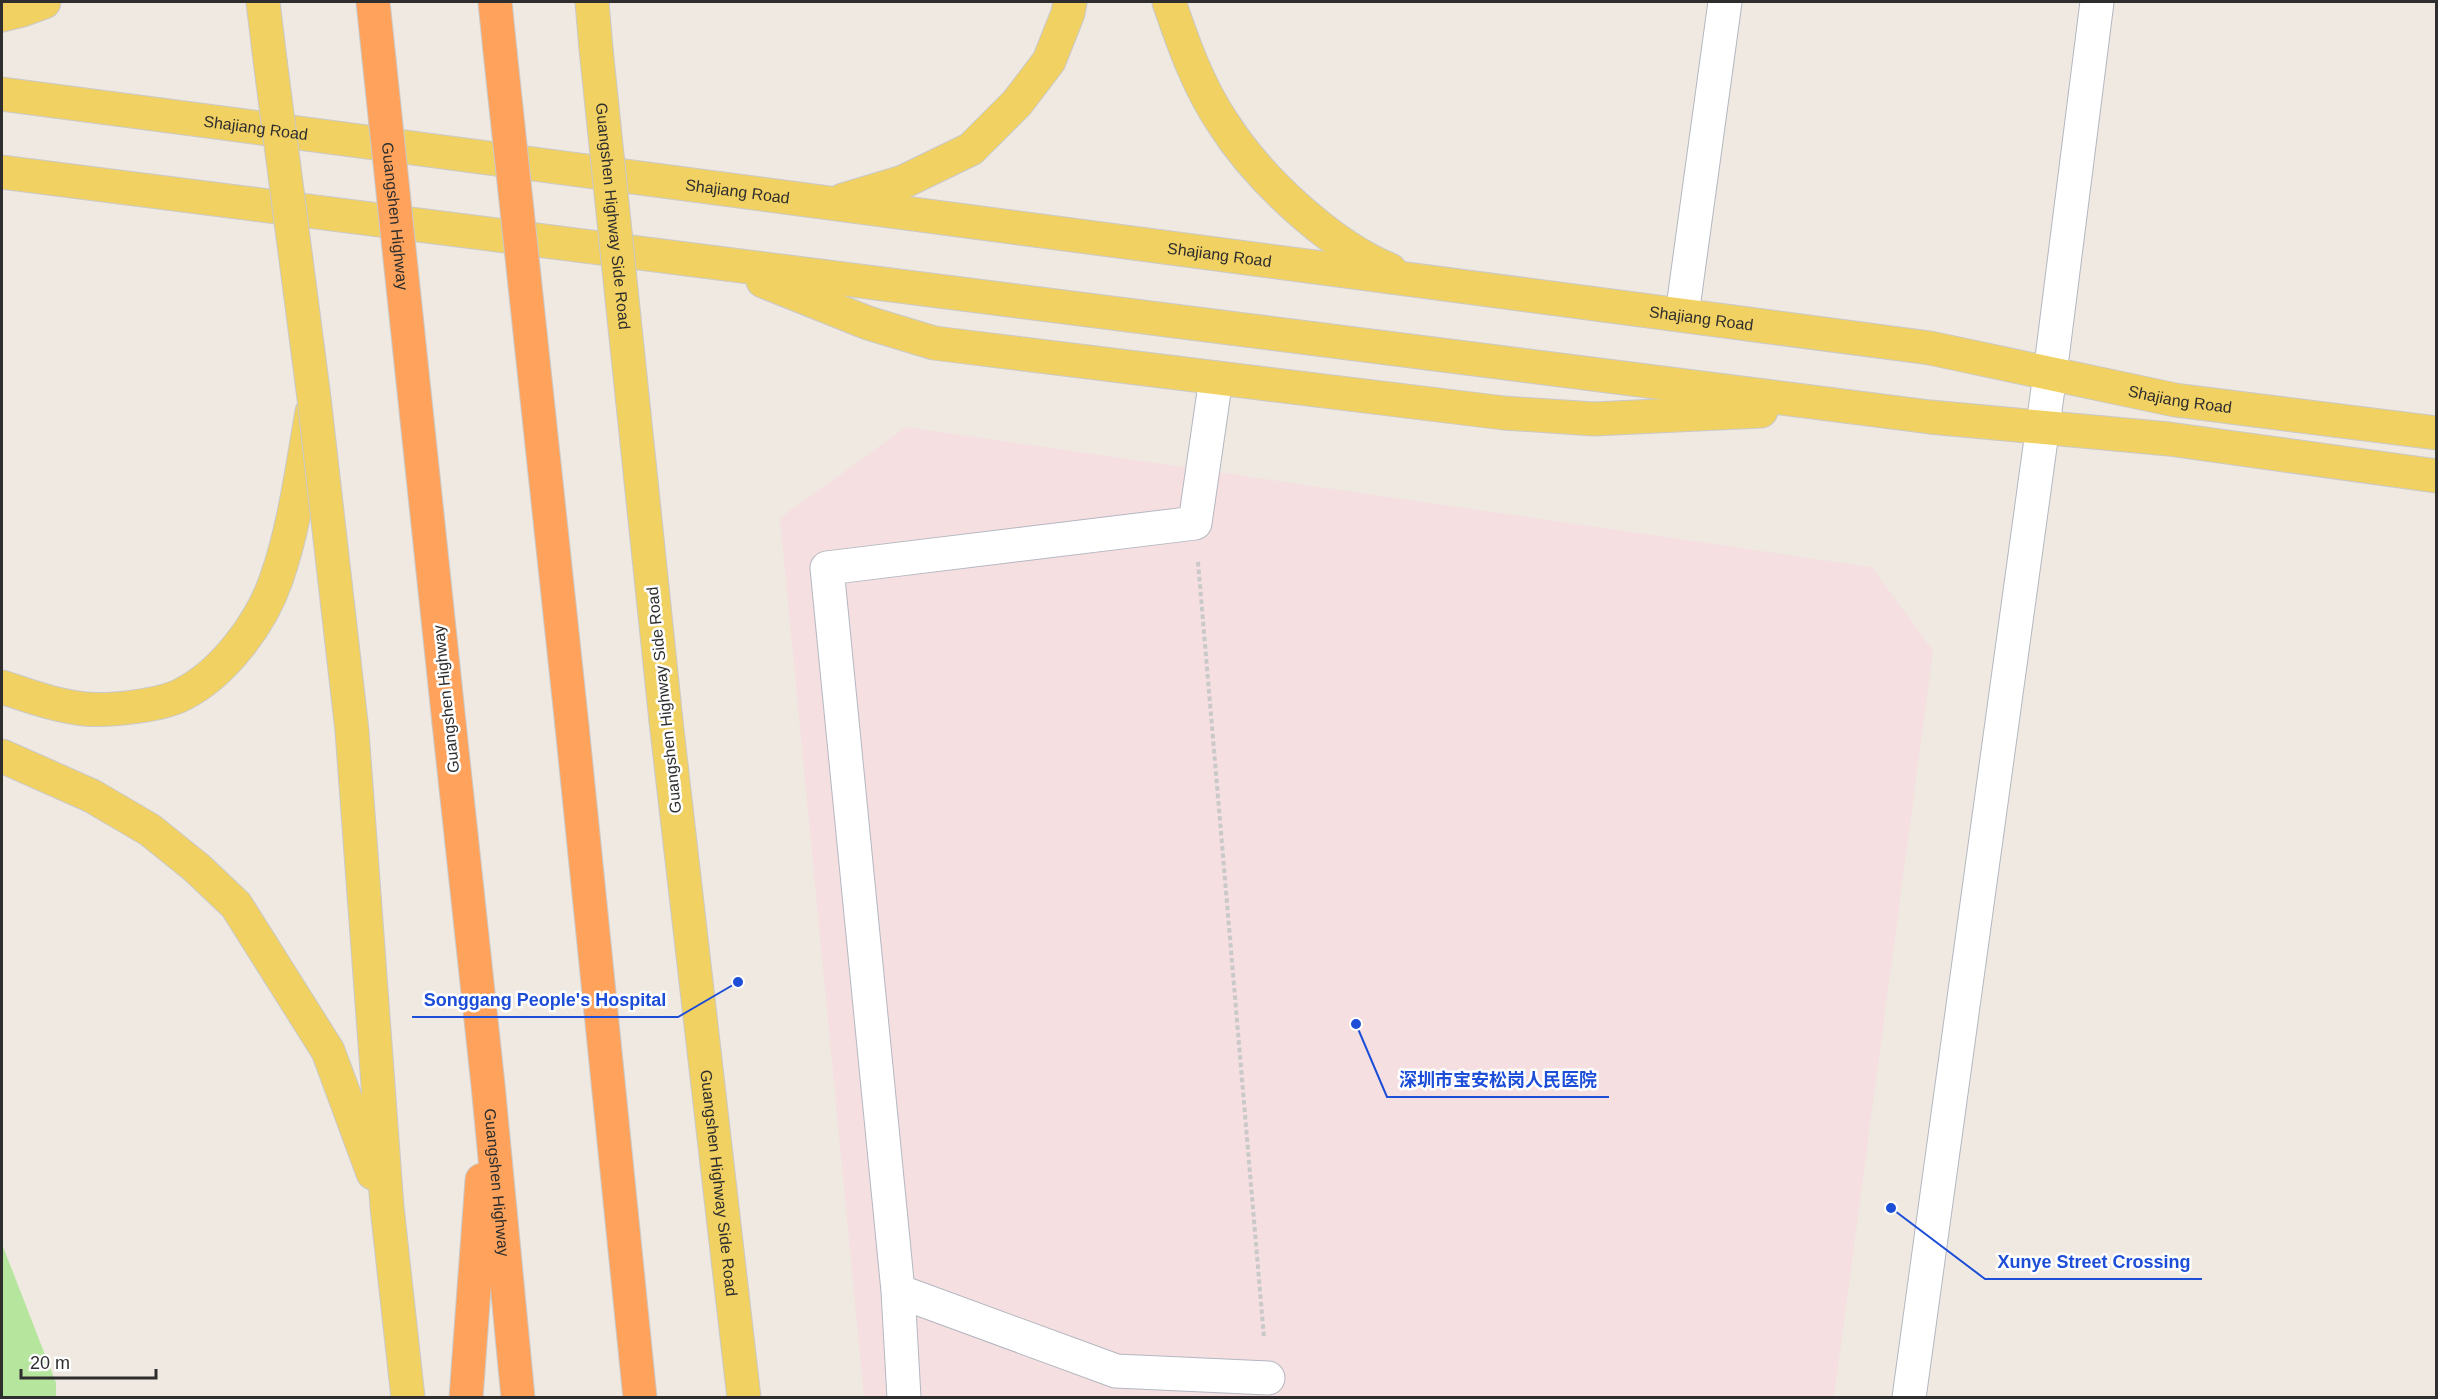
<svg xmlns="http://www.w3.org/2000/svg" width="2438" height="1399" font-family="Helvetica,'Noto Sans SC',sans-serif">
  <style>
    .medical { fill: #f5dfe0 }
    .green { fill: #b6e59e }
    .lines { fill: none; stroke-linecap: round; stroke-linejoin: round }
    .minor-casing { stroke: #b4b7c1; stroke-width: 35 }
    .major-casing { stroke: #c9c9c9; stroke-width: 35 }
    .highway-casing { stroke: #c9c9c9; stroke-width: 35 }
    .path { stroke: #c9c9c9; stroke-width: 4; stroke-dasharray: 4.5 3; stroke-linecap: butt }
    .minor { stroke: #fff; stroke-width: 33 }
    .major { stroke: #f2d163; stroke-width: 33 }
    .highway { stroke: #ffa35c; stroke-width: 33 }
    .major-bridge-casing { stroke: #c9c9c9; stroke-width: 35; stroke-linecap: butt }
    .highway-bridge-casing { stroke: #c9c9c9; stroke-width: 35; stroke-linecap: butt }
    .major-bridge { stroke: #f2d163; stroke-width: 33 }
    .highway-bridge { stroke: #ffa35c; stroke-width: 33 }
    .labels { text-anchor: middle; dominant-baseline: central; stroke-width: 5; stroke-linejoin: round; paint-order: stroke }
    .street-label { font-size: 16px; fill: #2e2e2e; stroke: #fff }
    .leader { fill: none; stroke: #1d4ed8; stroke-width: 2 }
    .callout-dot { fill: #1d4ed8; stroke: #fff; stroke-width: 2 }
    .callout-label { font-size: 18px; text-anchor: middle; font-weight: bold; fill: #1d4ed8; stroke: #fff; stroke-width: 5; stroke-linejoin: round; paint-order: stroke }
  </style>
  <rect width="100%" height="100%" fill="#efe9e1"/>
  <!-- medical -->
  <path class="medical" d="M906,427L1872,567L1933,651L1834,1397H864L780,518Z"/>
  <!-- green -->
  <path class="green" d="M2,1244L56,1383V1397H2Z"/>
  <g class="lines">
    <!-- minor casing -->
    <g class="minor-casing">
      <path id="minor" d="M1682,315L1725,2
        M898,1291L827,568L1195,523L1216,378
        M904,1398L898,1291L1116,1371L1268,1378
        M1909,1398L2050,374L2097,2"/>
    </g>
    <!-- major casing -->
    <g class="major-casing">
      <g id="major">
        <path d="M263,2L270,60"/>
        <path d="M592,2L596,49"/>
        <path d="M1169,2C1183,43 1198,86 1223,123C1258,178 1329,245 1390,270"/>
        <path d="M2,15L22,10L44,2"/>
        <path id="s1" d="M2,94L1930,348L2175,400L2436,433"/>
        <path d="M2,172L1930,417L2169,439L2436,476"/>
        <path d="M843,200L903,182L971,149L1017,103L1049,61L1068,13L1070,2"/>
        <path d="M763,281L868,323L934,343L1504,413L1594,419L1761,411"/>
        <path d="M2,687C29,696 56,706 85,709C109,711 161,706 183,694C224,673 261,623 276,580C295,526 302,468 312,412"/>
        <path id="s2" d="M666,721L744,1398"/>
        <path d="M352,731L387,1207L408,1398"/>
        <path d="M2,756L92,796L150,830L197,868L236,905L328,1051L373,1173"/>
      </g>
    </g>
    <!-- highway casing -->
    <g class="highway-casing">
      <g id="highway">
        <path d="M373,2L379,59"/>
        <path d="M495,2L500,51"/>
        <path id="s3" d="M449,723L488,1085L518,1398"/>
        <path d="M572,726L640,1398"/>
        <path d="M466,1398L482,1180"/>
      </g>
    </g>
    <!-- path -->
    <path class="path" d="M1198,562L1264,1338"/>
    <!-- minor -->
    <use href="#minor" class="minor"/>
    <!-- major -->
    <use href="#major" class="major"/>
    <!-- highway -->
    <use href="#highway" class="highway"/>
    <!-- major-bridge casing -->
    <g class="major-bridge-casing">
      <g id="major-bridge">
        <path id="s4" d="M596,49L666,721"/>
        <path d="M270,60L314,398L352,731"/>
      </g>
    </g>
    <!-- highway-bridge casing -->
    <g class="highway-bridge-casing">
      <g id="highway-bridge">
        <path d="M500,51L572,726"/>
        <path id="s5" d="M379,59L449,723"/>
      </g>
    </g>
    <!-- major-bridge -->
    <use href="#major-bridge" class="major-bridge"/>
    <!-- highway-bridge -->
    <use href="#highway-bridge" class="highway-bridge"/>
  </g>
  <g class="labels">
    <!-- street labels -->
    <g class="street-label">
      <text stroke="none"><textPath href="#s1" startOffset="256">Shajiang Road</textPath></text>
      <text stroke="none"><textPath href="#s1" startOffset="742">Shajiang Road</textPath></text>
      <text stroke="none"><textPath href="#s5" startOffset="158">Guangshen Highway</textPath></text>
      <text stroke="none"><textPath href="#s4" startOffset="168">Guangshen Highway Side Road</textPath></text>
      <text stroke="none"><textPath href="#s1" startOffset="1228">Shajiang Road</textPath></text>
      <text stroke="none"><textPath href="#s1" startOffset="1714">Shajiang Road</textPath></text>
      <text stroke="none"><textPath href="#s1" startOffset="2200">Shajiang Road</textPath></text>
      <text transform="translate(446 699) rotate(-96)">Guangshen Highway</text>
      <text transform="translate(664 700) rotate(-96)">Guangshen Highway Side Road</text>
      <text stroke="none"><textPath href="#s3" startOffset="462">Guangshen Highway</textPath></text>
      <text stroke="none"><textPath href="#s2" startOffset="465">Guangshen Highway Side Road</textPath></text>
    </g>
  </g>
  <!-- callouts -->
  <path class="leader" d="M738 982L678 1017H412M1356 1024L1387 1097H1609M1891 1208L1985 1279H2202"/>
  <g class="callout-dot">
    <circle cx="738" cy="982" r="6"/>
    <circle cx="1356" cy="1024" r="6"/>
    <circle cx="1891" cy="1208" r="6"/>
  </g>
  <g class="callout-label">
    <text x="545" y="1006">Songgang People's Hospital</text>
    <text x="1498" y="1086">深圳市宝安松岗人民医院</text>
    <text x="2094" y="1268">Xunye Street Crossing</text>
  </g>
  <!-- border -->
  <rect width="2438" height="1399" fill="none" stroke="#2e2e2e" stroke-width="6"/>
  <!-- scale -->
  <path d="M21 1369v9h135v-9" fill="none" stroke="#2e2e2e" stroke-width="3"/>
  <text x="30" y="1369" font-size="18" fill="#2e2e2e" stroke="#ffffff" stroke-width="4.5" paint-order="stroke">20 m</text>
</svg>
